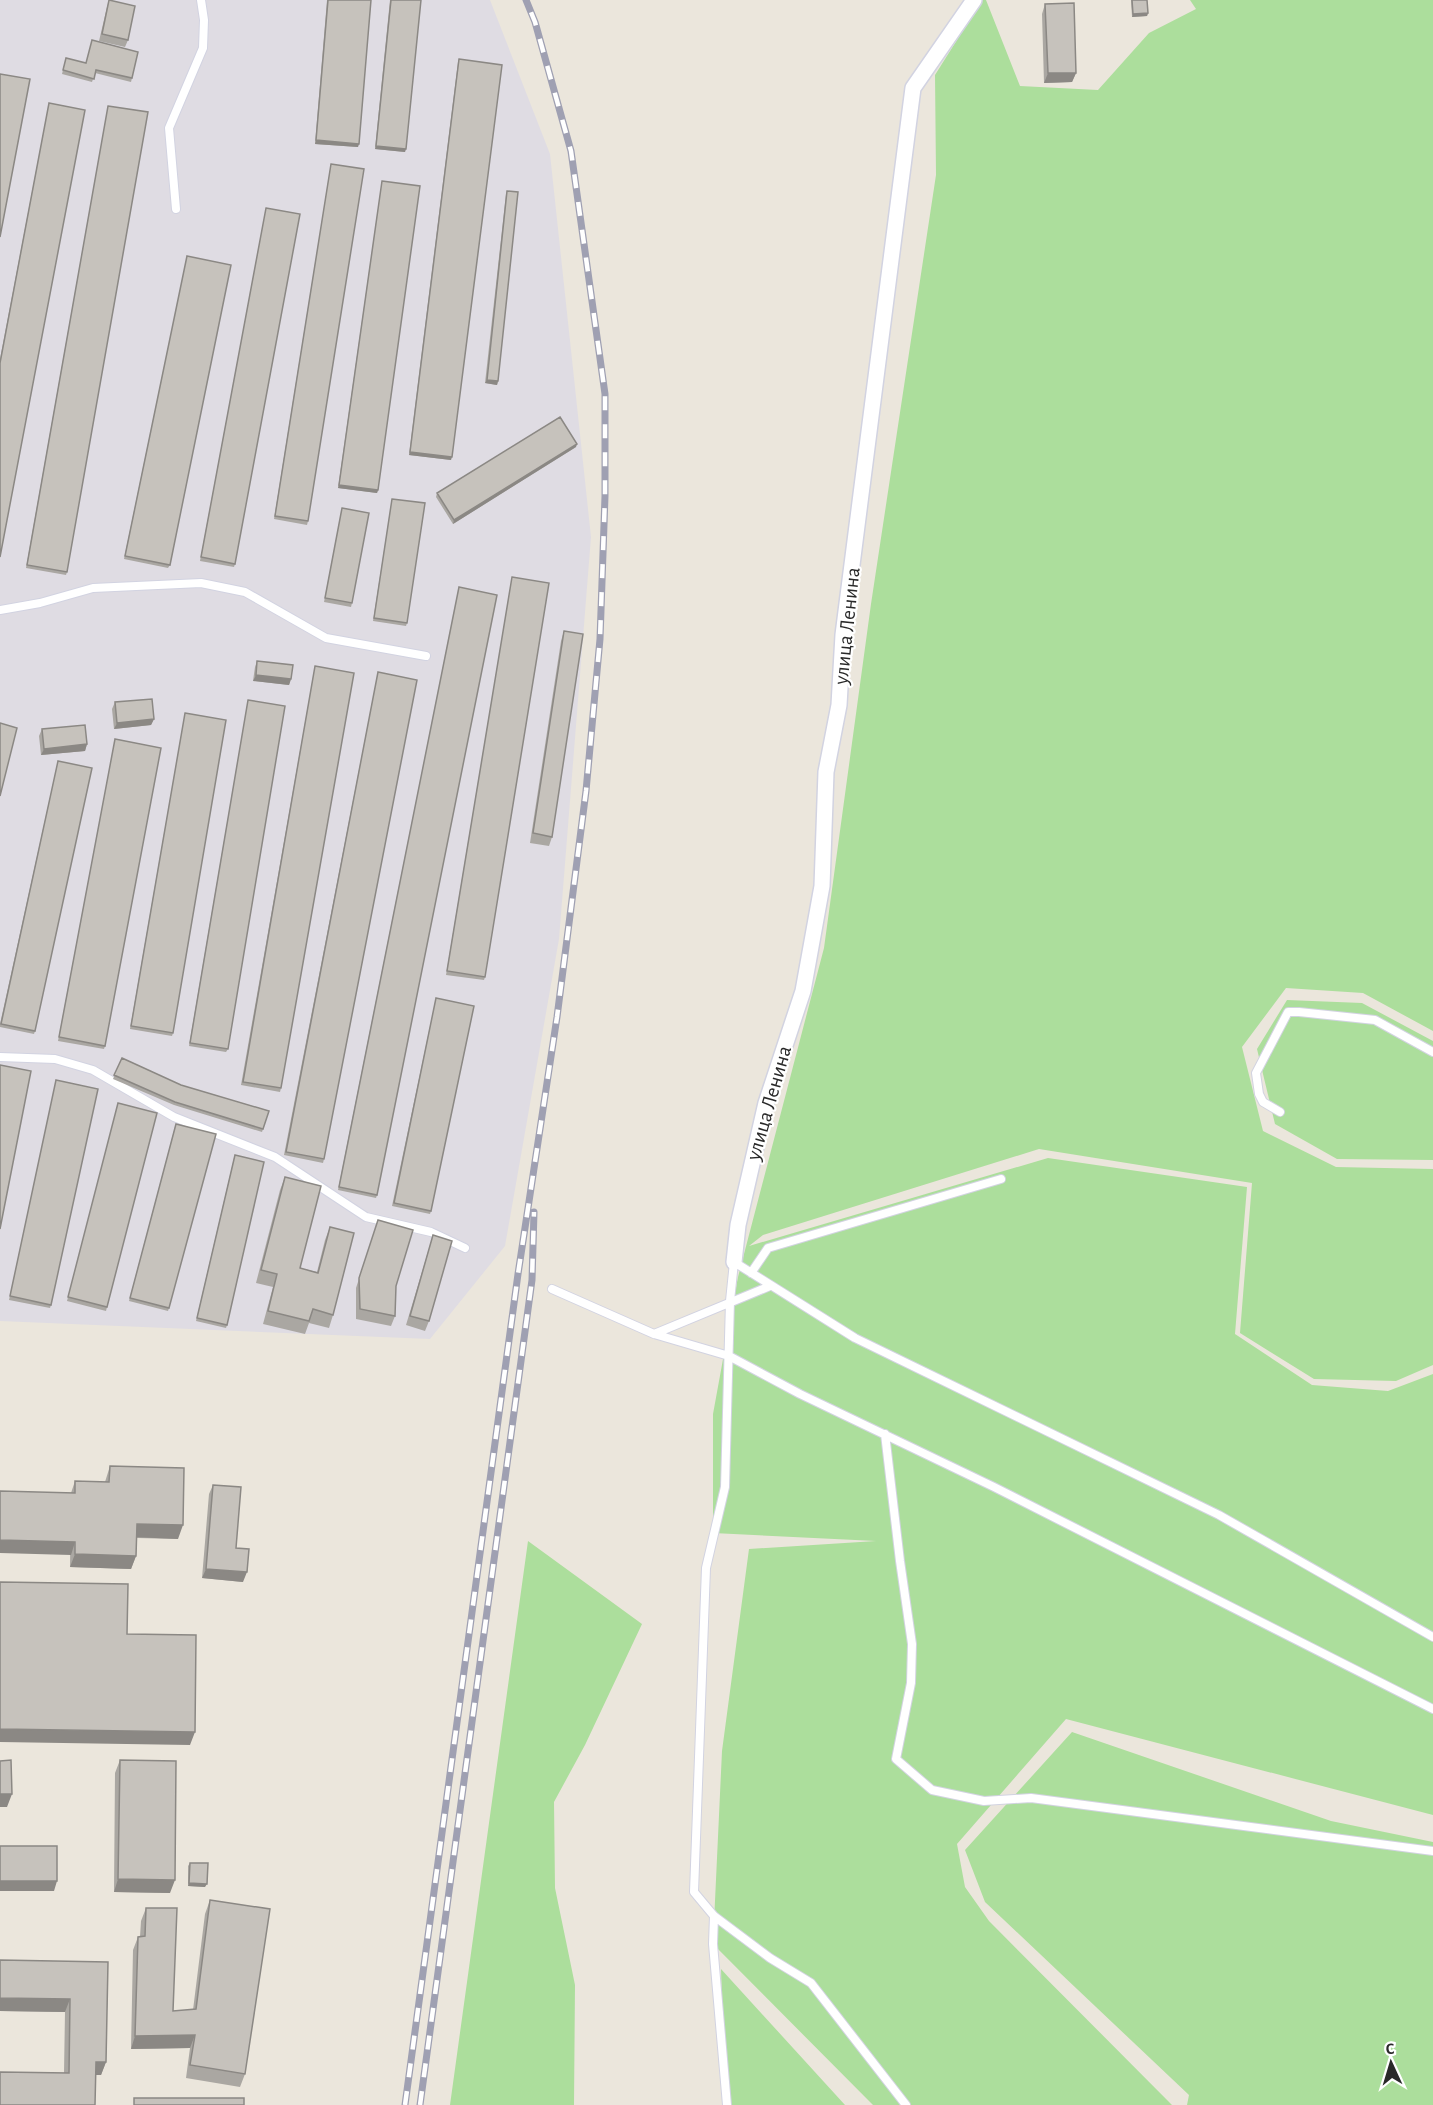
<svg xmlns="http://www.w3.org/2000/svg" width="1433" height="2105" font-family="'Alegreya Sans',sans-serif">
  <style>
    .industrial { fill: #dfdce3 }
    .green { fill: #acde9c }
    .lines { fill: none; stroke-linecap: round; stroke-linejoin: round }
    .lane-casing { stroke: #d2d3e1; stroke-width: 10 }
    .street-casing { stroke: #d2d3e1; stroke-width: 18 }
    .lane { stroke: #fff; stroke-width: 8 }
    .street { stroke: #fff; stroke-width: 15 }
    .rail-casing { stroke: #9fa0b2; stroke-width: 7 }
    .rail { stroke: #fff; stroke-width: 4.5; stroke-dasharray: 14; stroke-linecap: butt }
    .wall { fill: #aaa7a2 }
    .shaded-wall { fill: #8b8884 }
    .building { fill: #c6c2bc; stroke: #8b8884; stroke-width: 1.5 }
    .labels { text-anchor: middle; dominant-baseline: central; stroke-width: 4.5; stroke-linejoin: round; paint-order: stroke }
    .street-label { font-size: 21px; fill: #292929; stroke: #fff }
  </style>
  <rect width="100%" height="100%" fill="#ebe6dc"/>
  <!-- industrial -->
  <path class="industrial" d="M0,0H490L550,154L591,537L559,939L505,1246L430,1339L0,1321Z"/>
  <!-- green -->
  <path class="green" d="M982,0H986L1020,86L1098,90L1149,33L1196,9L1190,0H1433V1031L1363,993L1286,988L1242,1047L1263,1131L1336,1167L1433,1169V1365L1396,1381L1314,1379L1240,1333L1252,1183L1039,1149L763,1235L749,1246L1048,1158L1247,1187L1235,1334L1312,1385L1388,1391L1433,1374V1815L1066,1719L957,1844L965,1887L989,1921L1172,2105H873L713,1944L722,1751L749,1549L876,1541L713,1533V1414L738,1277L824,948L871,604L936,175L935,75Z
    M1287,1000L1362,1003L1433,1041V1160L1337,1159L1275,1124L1257,1049Z
    M528,1541L642,1624L585,1745L554,1802L555,1888L575,1985L574,2105H450Z
    M1072,1732L1331,1821L1433,1842V2105H1187L1189,2095L985,1902L965,1850Z
    M721,1969L845,2105H725Z"/>
  <g class="lines">
    <!-- lane casing -->
    <g class="lane-casing">
      <path id="lane" d="M176,209L169,128L203,48L204,20L201,0
        M0,610L40,603L93,588L201,583L245,592L326,638L426,656
        M0,1057L55,1059L93,1070L174,1117L275,1157L366,1217L431,1232L465,1248
        M1280,1112L1263,1102L1259,1094L1256,1073L1288,1012H1299L1375,1020L1433,1052
        M751,1273L768,1248L1001,1179
        M552,1289L654,1334L729,1356L800,1394L994,1487L1433,1709
        M654,1334L770,1286
        M885,1434L900,1561L912,1644L911,1683L896,1759L932,1790L984,1801L1031,1798L1433,1851
        M714,1916L713,1944L727,2105
        M906,2105L811,1983L770,1958L714,1916L694,1892L706,1568L725,1487L730,1301L734,1262L855,1338L1219,1515L1433,1637"/>
    </g>
    <!-- street casing -->
    <g class="street-casing">
      <path id="street" d="M734,1262L738,1225L766,1103L803,991L822,886L826,772L839,705L843,635L913,88L974,0"/>
    </g>
    <!-- lane -->
    <use href="#lane" class="lane"/>
    <!-- street -->
    <use href="#street" class="street"/>
    <!-- rail casing -->
    <g class="rail-casing">
      <path id="rail" d="M405,2105L518,1274L557,1017L586,791L600,639L605,496V394L571,151L535,22L526,0
        M420,2105L532,1280L534,1212"/>
    </g>
    <!-- rail -->
    <use href="#rail" class="rail"/>
  </g>
  <!-- wall -->
  <path class="wall" d="M109,0L128,40L125,47L99,41L107,7Z
    M327,0H371L358,147L315,144Z
    M390,0H421L405,152L375,149Z
    M1131,0H1147L1148,13L1147,16L1132,17Z
    M1045,4L1076,73L1072,82L1044,83L1042,14Z
    M66,58L132,78L131,82L95,73L92,82L62,74Z
    M459,59L451,460L409,455L458,62Z
    M49,103L0,557V359Z
    M108,106L67,572L66,575L26,568Z
    M331,164L308,521L307,525L274,519Z
    M382,181L378,490L377,493L338,488Z
    M507,191L498,381L497,385L485,383L506,194Z
    M266,208L235,564L234,567L200,561Z
    M187,256L170,565L168,568L124,559Z
    M576,447L453,524L436,497L437,493Z
    M392,499L407,623L406,626L373,621Z
    M342,508L352,603L351,607L324,602Z
    M512,577L485,977L484,980L446,975Z
    M459,587L377,1195L376,1198L338,1190Z
    M564,631L552,837L549,846L530,843L561,641Z
    M257,661L291,679L289,685L253,681L255,667Z
    M315,666L281,1088L280,1092L241,1085Z
    M378,672L324,1159L323,1163L284,1155Z
    M248,700L228,1049L226,1052L189,1046Z
    M115,702L154,719L151,725L114,729L112,709Z
    M185,713L173,1033L172,1036L130,1029Z
    M42,729L87,744L85,751L41,755L39,736Z
    M115,739L105,1046L104,1049L58,1041Z
    M58,761L35,1031L34,1034L0,1027V1024Z
    M436,998L431,1211L430,1214L392,1206Z
    M122,1058L181,1085L269,1111L262,1132L174,1105L113,1079Z
    M56,1080L51,1305L50,1308L9,1300Z
    M117,1107L107,1307L106,1311L67,1301Z
    M175,1127L169,1308L168,1311L129,1301Z
    M234,1158L227,1325L226,1328L196,1321Z
    M285,1177L300,1268L317,1272L325,1240L330,1227L333,1315L329,1328L309,1323L305,1334L263,1324L273,1287L256,1283L280,1190Z
    M375,1230L396,1286L395,1316L391,1326L356,1319V1288Z
    M433,1235L429,1321L425,1331L406,1325Z
    M110,1466L178,1539L137,1538L136,1556L131,1569L70,1567L71,1493L75,1481L105,1482Z
    M213,1485L236,1548L243,1582L202,1578L209,1494Z
    M120,1760L170,1893L114,1892L115,1773Z
    M190,1863L205,1887L188,1886V1866Z
    M210,1900L245,2074L240,2087L186,2078L190,2048L131,2049L133,1950L138,1937H140L141,1921L146,1908L173,2011L193,2010L205,1914Z
    M108,1962L106,2062L101,2075L64,2073L65,2012L0,2011Z"/>
  <!-- shaded-wall -->
  <path class="shaded-wall" d="M1148,13L1147,16L1132,17L1133,14Z
    M1048,73H1076L1072,82L1044,83Z
    M316,140L359,144L358,147L315,144Z
    M376,146L406,149L405,152L375,149Z
    M487,380L498,381L497,385L485,383Z
    M577,444L576,447L453,524L454,520Z
    M410,452L452,457L451,460L409,455Z
    M339,485L378,490L377,493L338,488Z
    M256,675L291,679L289,685L253,681Z
    M154,719L151,725L114,729L117,723Z
    M87,744L85,751L41,755L44,749Z
    M137,1524L183,1525L178,1539L132,1537Z
    M0,1540L75,1542L71,1555L0,1553Z
    M75,1554L136,1556L131,1569L70,1567Z
    M206,1569L247,1572L243,1582L202,1578Z
    M0,1729L195,1732L190,1745L0,1742Z
    M0,1794H12L7,1807H0Z
    M118,1879L175,1880L170,1893L114,1892Z
    M0,1881H57L54,1891H0Z
    M189,1883L207,1884L205,1887L188,1886Z
    M0,1998L70,1999L65,2012L0,2011Z
    M195,2035L190,2048L131,2049L135,2036Z
    M96,2062H106L101,2075H91Z"/>
  <!-- building -->
  <path class="building" d="M109,0L135,6L128,40L102,34Z
    M328,0H371L359,144L316,140Z
    M391,0H421L406,149L376,146Z
    M1132,0H1147L1148,13L1133,14Z
    M1074,3L1076,73H1048L1045,4Z
    M92,40L138,52L132,78L96,70L94,79L63,70L66,58L86,63Z
    M459,59L502,65L452,457L410,452Z
    M0,74L30,79L0,237Z
    M49,103L85,110L0,557V363Z
    M108,106L148,112L67,572L27,565Z
    M331,164L364,169L308,521L275,516Z
    M382,181L420,186L378,490L339,485Z
    M507,191L518,192L498,381L487,380Z
    M266,208L300,214L235,564L201,557Z
    M187,256L231,265L170,565L125,556Z
    M560,417L577,444L454,520L437,493Z
    M392,499L425,503L407,623L374,618Z
    M342,508L369,513L352,603L325,598Z
    M512,577L549,583L485,977L447,971Z
    M459,587L497,595L377,1195L339,1187Z
    M564,631L583,634L552,837L533,833Z
    M257,661L293,665L291,679L256,675Z
    M315,666L354,673L281,1088L243,1082Z
    M378,672L417,680L324,1159L286,1152Z
    M152,699L154,719L117,723L115,702Z
    M248,700L285,706L228,1049L190,1043Z
    M185,713L226,720L173,1033L131,1026Z
    M0,723L17,728L0,796Z
    M85,725L87,744L44,749L42,729Z
    M115,739L161,748L105,1046L59,1037Z
    M58,761L92,768L35,1031L1,1024Z
    M436,998L474,1006L431,1211L394,1203Z
    M122,1058L181,1085L269,1111L263,1129L175,1102L114,1075Z
    M0,1065L31,1071L0,1229Z
    M56,1080L98,1089L51,1305L10,1296Z
    M118,1103L157,1113L107,1307L68,1297Z
    M176,1124L216,1134L169,1308L130,1298Z
    M235,1155L264,1162L227,1325L197,1318Z
    M285,1177L321,1186L300,1268L318,1273L330,1227L354,1233L333,1315L313,1309L309,1321L268,1311L277,1274L261,1270Z
    M378,1220L413,1230L396,1286L395,1316L360,1309L359,1278Z
    M433,1235L452,1241L429,1321L410,1316Z
    M110,1466L184,1468L183,1525L137,1524L136,1556L75,1554V1542L0,1540V1491L75,1493V1481L109,1482Z
    M213,1485L241,1487L236,1548L249,1549L247,1572L206,1569Z
    M0,1582L128,1584L127,1634L196,1635L195,1732L0,1729Z
    M11,1760L12,1794H0V1761Z
    M120,1760L176,1761L175,1880L118,1879Z
    M0,1846H57V1881H0Z
    M190,1863H208L207,1884L189,1883Z
    M210,1900L270,1909L245,2074L190,2065L195,2035L135,2036L138,1937L145,1936L146,1908H177L173,2011L196,2009Z
    M0,1960L108,1962L106,2062H96L95,2105H0V2072L69,2073L70,1999L0,1998Z
    M134,2098H244V2105H134Z"/>
  <g class="labels">
    <!-- street labels -->
    <g class="street-label">
      <text transform="translate(847 626) rotate(-84)">улица Ленина</text>
      <text transform="translate(769 1103) rotate(-74)">улица Ленина</text>
    </g>
  </g>
  <!-- north arrow -->
  <g transform="translate(1391 2063) rotate(356)" stroke="#ffffff" stroke-width="4.5" paint-order="stroke">
  <path d="M0-4.5L10 22L0 15L-10 22Z" fill="#292929"/>
  <text y="-9" font-size="16" font-weight="bold" text-anchor="middle" fill="#292929">С</text>
  </g>
</svg>
